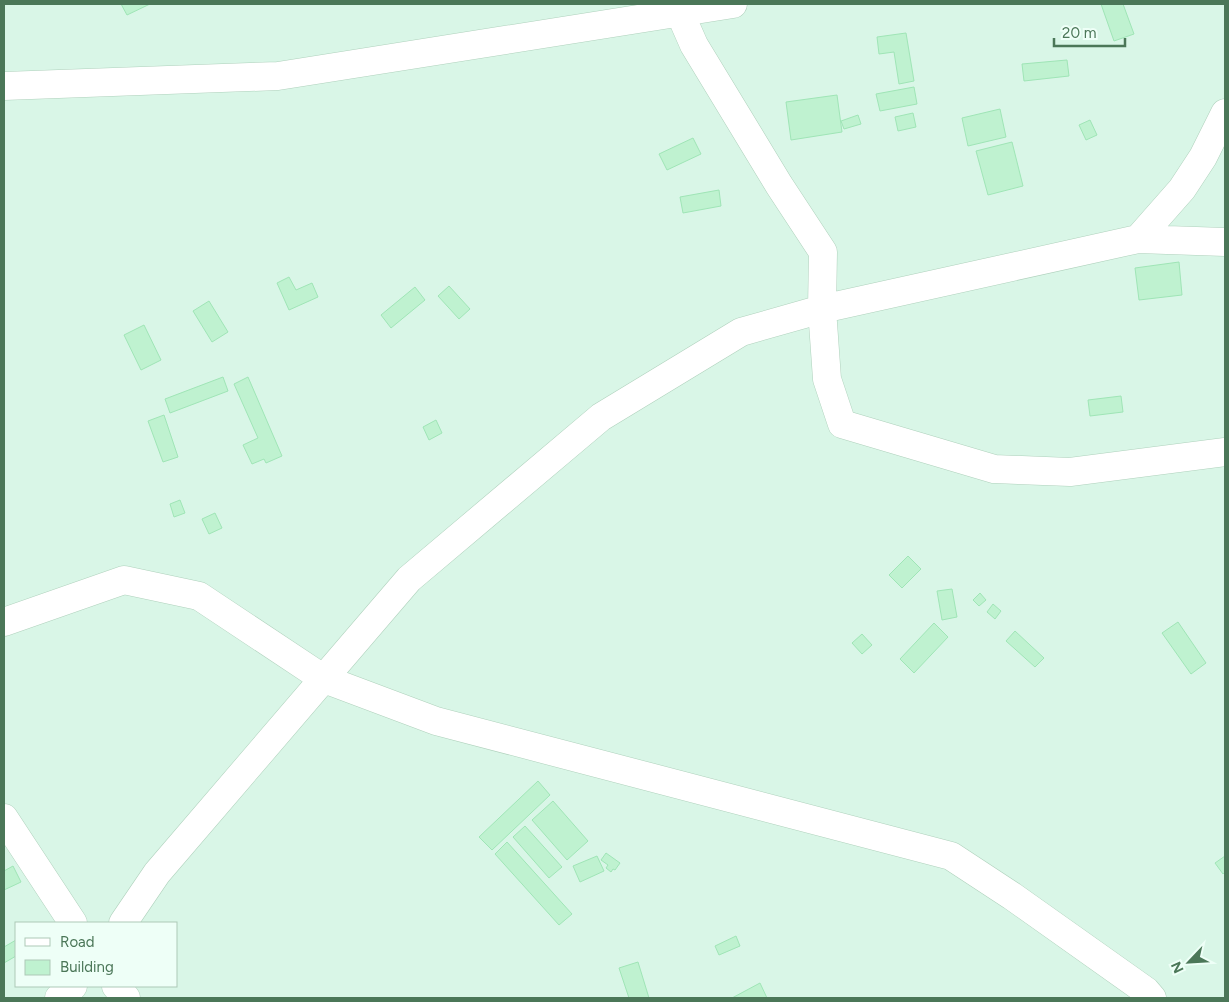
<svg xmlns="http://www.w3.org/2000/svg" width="1229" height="1002" font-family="Figtree,sans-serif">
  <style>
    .residential { fill: #d9f6e7; fill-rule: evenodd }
    .building { fill: #bff2d0; stroke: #9fe5b6 }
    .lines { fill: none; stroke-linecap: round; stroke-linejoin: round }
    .minor-casing { stroke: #afd1bc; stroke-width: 29 }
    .minor { stroke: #fff; stroke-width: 28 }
  </style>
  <rect width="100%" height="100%" fill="#e7fcf3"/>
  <!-- residential -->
  <path class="residential" d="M4,4H1225V998H4ZM16,923H176V986H16Z"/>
  <!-- building -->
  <path class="building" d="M121,4H150L127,15Z
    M1101,4H1123L1134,34L1114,41Z
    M906,33L914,81L899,84L894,52L879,54L877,37Z
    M1067,60L1069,76L1024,81L1022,64Z
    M914,87L917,104L880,111L876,94Z
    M837,95L842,132L791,140L786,102Z
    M1000,109L1006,137L968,146L962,118Z
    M913,113L916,127L898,131L895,117Z
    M858,115L861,124L844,129L841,121Z
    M1090,120L1097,135L1086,140L1079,125Z
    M693,138L701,154L667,170L659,154Z
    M1012,142L1023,186L988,195L976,151Z
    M719,190L721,206L683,213L680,197Z
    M1179,262L1182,295L1139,300L1135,268Z
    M289,277L296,290L312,283L318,297L289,310L277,283Z
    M449,286L470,309L459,319L438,296Z
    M415,287L425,300L391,328L381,315Z
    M209,301L228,332L212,342L193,311Z
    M144,325L161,360L141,370L124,335Z
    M223,377L228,391L170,413L165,399Z
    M248,377L282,456L266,463L264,459L252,464L243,445L258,438L234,384Z
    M1121,396L1123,412L1090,416L1088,400Z
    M164,415L178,457L163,462L148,421Z
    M436,420L442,433L429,440L423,427Z
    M180,500L185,513L174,517L170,504Z
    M215,513L222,528L209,534L202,519Z
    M908,556L921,569L902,588L889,575Z
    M952,589L957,617L942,620L937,591Z
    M980,593L986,600L979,606L973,600Z
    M993,604L1001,611L995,619L987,612Z
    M1178,622L1206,663L1191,674L1162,633Z
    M934,623L948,637L914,673L900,659Z
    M1015,631L1044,658L1035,667L1006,641Z
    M862,634L872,645L862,654L852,643Z
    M538,781L550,795L492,850L479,837Z
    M553,801L588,841L567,860L532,820Z
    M525,826L562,867L549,878L513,837Z
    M507,842L572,914L559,925L495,854Z
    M606,853L620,863L615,870L613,869L611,872L606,868L608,865L601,860Z
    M597,856L604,871L580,882L573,866Z
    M1225,856V872L1223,874L1215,863Z
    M13,866L21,882L4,890V871Z
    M736,936L740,946L719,955L715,946Z
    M16,940V956L4,963V947Z
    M638,962L649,998H629L619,968Z
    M760,983L767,998H732Z"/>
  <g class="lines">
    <!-- minor casing -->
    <g class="minor-casing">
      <path id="minor" d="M676,4L694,45L779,185L823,252L822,309L827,379L842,424L994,469L1070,472L1225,452
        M4,86L278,76L733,4
        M1138,239L1182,189L1203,157L1225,113
        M4,622L124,580L199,596L324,679L436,721L951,856L1012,896L1146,991L1152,998
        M4,818L73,923
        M123,923L157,873L409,579L601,417L741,332L822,309L1138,239L1225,242
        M116,986L126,998
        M59,998L73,986"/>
    </g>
    <!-- minor -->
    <use href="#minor" class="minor"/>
  </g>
  <!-- border -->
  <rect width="1229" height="1002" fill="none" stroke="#4b7758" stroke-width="10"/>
  <!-- legend -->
  <rect x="15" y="922" width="162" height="65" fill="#eefff7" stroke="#adc9b7"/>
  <rect x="25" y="938" width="25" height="8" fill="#ffffff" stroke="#adc9b7"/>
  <text x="60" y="947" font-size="15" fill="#4b7758">Road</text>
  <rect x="25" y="960" width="25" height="15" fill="#bff2d0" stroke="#adc9b7"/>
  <text x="60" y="972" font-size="15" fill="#4b7758">Building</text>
  <!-- north arrow -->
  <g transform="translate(1189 962) rotate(245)" stroke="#eefff7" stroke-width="4" paint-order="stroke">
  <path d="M0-4L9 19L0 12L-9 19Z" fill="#4b7758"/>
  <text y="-8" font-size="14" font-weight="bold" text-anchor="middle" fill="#4b7758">N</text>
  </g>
  <!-- scale -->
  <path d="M1054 38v8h71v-8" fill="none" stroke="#4b7758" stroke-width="2.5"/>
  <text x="1062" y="38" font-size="15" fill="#4b7758" stroke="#eefff7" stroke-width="4" paint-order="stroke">20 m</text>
</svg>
